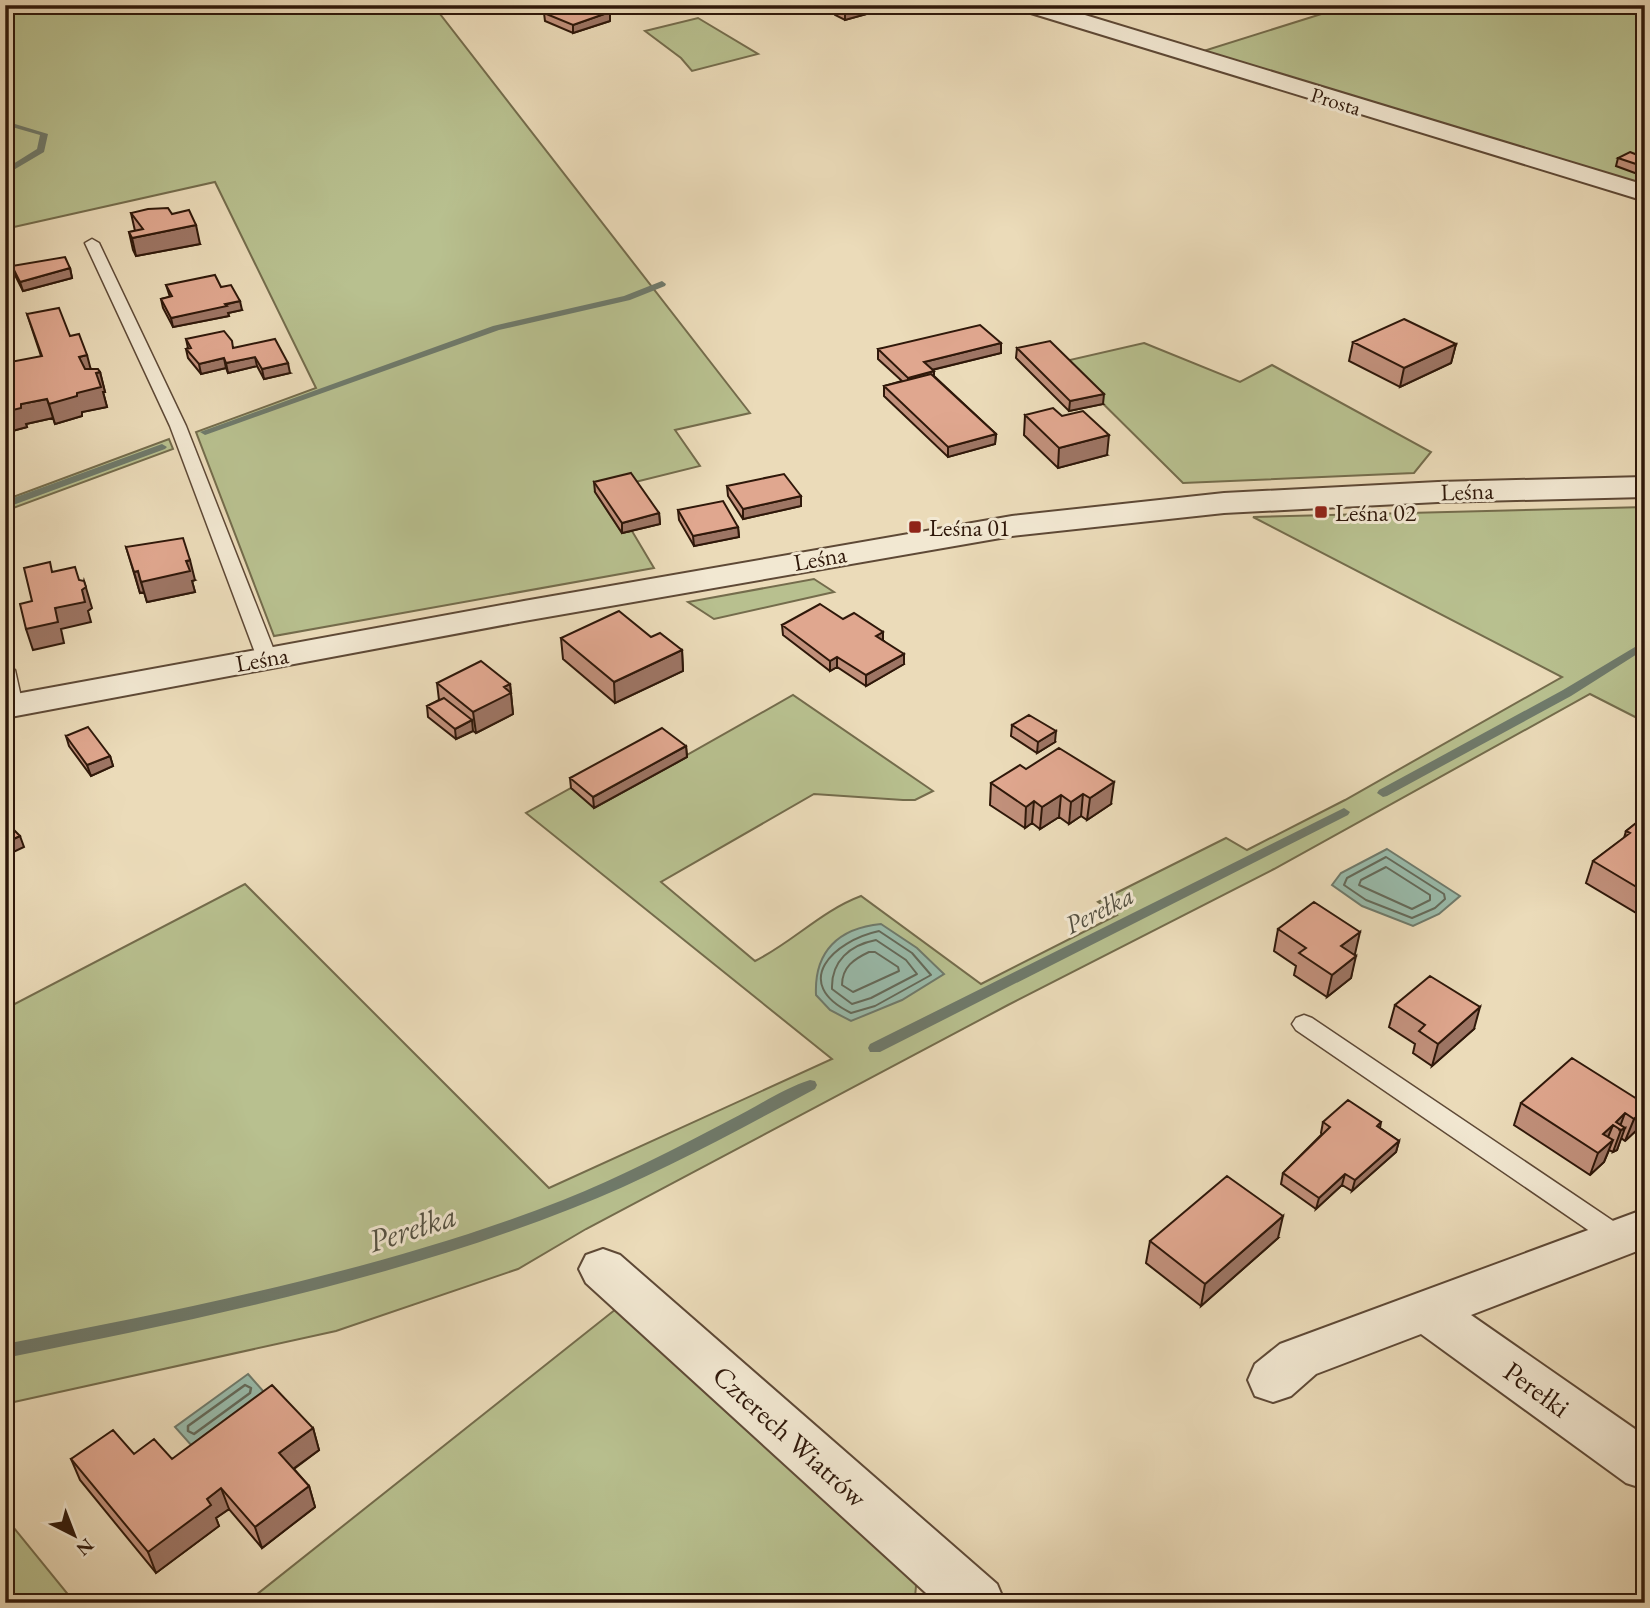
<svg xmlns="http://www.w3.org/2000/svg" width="1650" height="1608" font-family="'EB Garamond',serif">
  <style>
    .green { fill: #b8c08f; stroke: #746c4c; stroke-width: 2 }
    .water { fill: #99bbab; stroke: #6f7a6b; stroke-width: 2 }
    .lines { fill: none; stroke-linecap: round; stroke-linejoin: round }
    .shore-far1 { stroke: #646a5a; stroke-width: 2 }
    .shore { stroke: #646a5a; stroke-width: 2.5 }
    .stream { fill: #6f7a6b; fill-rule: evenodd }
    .service-casing { stroke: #5e4936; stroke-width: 3 }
    .minor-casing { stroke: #5e4936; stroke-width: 4 }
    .tertiary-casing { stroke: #5e4936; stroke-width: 4 }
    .service { fill: #f2e8d2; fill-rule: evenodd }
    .minor { fill: #f2e8d2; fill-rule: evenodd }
    .tertiary { fill: #f2e8d2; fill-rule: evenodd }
    .wall { fill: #c1907b; stroke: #2f180a; stroke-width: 2 }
    .shaded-wall { fill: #9d7564; stroke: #2f180a; stroke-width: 2 }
    .building { fill: #e0a78f; stroke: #2f180a; stroke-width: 2 }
    .poi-dot { fill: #8f2418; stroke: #f2e8d2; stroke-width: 2.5 }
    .labels { text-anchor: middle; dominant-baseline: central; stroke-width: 6; stroke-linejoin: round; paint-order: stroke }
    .far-street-label { font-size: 21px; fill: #2f180a; stroke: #f2e8d2 }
    .street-label { font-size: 24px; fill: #2f180a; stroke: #f2e8d2 }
    .poi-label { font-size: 24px; fill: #2f180a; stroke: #f2e8d2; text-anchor: start }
    .water-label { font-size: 26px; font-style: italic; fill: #545142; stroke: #f2e8d2 }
    .near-street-label { font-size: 28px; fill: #2f180a; stroke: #f2e8d2 }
    .near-water-label { font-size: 32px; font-style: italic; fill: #545142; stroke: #f2e8d2 }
  </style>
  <rect width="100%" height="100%" fill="#ebdbb9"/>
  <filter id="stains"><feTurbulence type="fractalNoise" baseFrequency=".00286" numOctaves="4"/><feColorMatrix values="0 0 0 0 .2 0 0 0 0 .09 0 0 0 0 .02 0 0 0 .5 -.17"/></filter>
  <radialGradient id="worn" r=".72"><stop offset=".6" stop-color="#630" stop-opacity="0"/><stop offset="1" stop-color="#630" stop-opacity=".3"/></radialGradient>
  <!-- green -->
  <path class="green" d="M5,5H433L750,413L675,430L700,466L595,492L622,533L632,531L654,568L274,636L196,432L316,388L215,182L5,229Z
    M1350,5H1645V186L1194,54Z
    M698,18L758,54L692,71L681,58L645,31Z
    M1144,343L1240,382L1272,365L1431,452L1414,473L1183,483L1061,362Z
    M169,439L173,449L5,511V500Z
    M1645,507V722L1590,694L1274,869L1008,1005L586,1229L518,1269L336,1331L5,1404V1003L9,1007L245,884L549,1188L832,1059L526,813L571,788L595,807L793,695L933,791L915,800H903L814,794L661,882L755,961C793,942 821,911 861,896L981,984L1117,915L1098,902L1226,838L1247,850L1345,800L1562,677L1253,517Z
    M814,579L834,592L714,619L688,602Z
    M621,1305L917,1575L915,1597L909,1603H246Z
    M5,1517L75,1603H5Z"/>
  <!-- water -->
  <path class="water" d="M1387,849L1460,896L1439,914L1413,926L1362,906L1332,885L1341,873Z
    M881,924L917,948L944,974L902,1000L851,1021L830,1010L816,995C814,951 839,928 881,924Z
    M248,1374L264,1392L191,1445L175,1427Z"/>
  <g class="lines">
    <!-- shore-far1 -->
    <path class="shore-far1" d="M1386,857L1444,894L1445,899L1435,908L1412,918L1366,900L1344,885L1347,878Z
      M1386,867L1430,895V900L1412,909L1359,885L1361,880Z
      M879,931L912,953L931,975L875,1006L851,1013C790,983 833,941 879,931Z
      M876,940L906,960L917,974L871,998L852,1004L832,989C831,961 850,945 876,940Z
      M869,952H875L898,967L899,971L853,992L842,985C842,967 854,959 869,952Z"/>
    <!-- shore -->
    <path class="shore" d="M245,1385L251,1388L250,1393L194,1434L188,1431V1426Z"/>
    <!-- stream -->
    <path class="stream" d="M5,121L48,134L44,152L5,175V169L37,149L40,135L5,125Z
      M662,281L666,284L665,286L630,300L499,330L208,434L205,435L200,432L493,326L624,296Z
      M162,444L167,447L165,449L5,508V501Z
      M1645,641V649L1571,696L1387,796L1383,797L1377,793L1379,790L1563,690Z
      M1344,808L1350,812L1348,815L880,1052H870L868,1048L870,1044Z
      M810,1080L815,1081L817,1085L815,1089C736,1131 657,1175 573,1208C391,1280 196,1320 5,1358V1344C190,1308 387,1269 563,1200C620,1177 675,1149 730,1120C755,1108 784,1088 810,1080Z"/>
    <!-- service casing -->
    <g class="service-casing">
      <path id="service" d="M92,239L99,243L186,426L277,658L274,662H260L257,658L170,426L85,243Z
        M5,664L15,670L23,706L13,712L5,709Z
        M1304,1015L1312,1018L1628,1231L1632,1238L1628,1245L1619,1249L1610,1245L1296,1030L1292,1024L1296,1018Z"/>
    </g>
    <!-- minor casing -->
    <g class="minor-casing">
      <path id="minor" d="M1018,5H1052L1645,185V201L1021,10Z
        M1645,1209V1248L1471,1315L1645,1436V1489L1626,1483L1421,1334L1316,1374L1291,1396L1273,1402L1255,1396L1248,1380L1255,1364L1280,1344Z
        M603,1249L620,1255L997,1584L1005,1603H937L586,1283L579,1269L586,1255Z"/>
    </g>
    <!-- tertiary casing -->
    <g class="tertiary-casing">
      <path id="tertiary" d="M1645,477V497L1438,502L1224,513L1012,536L524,621L5,718V696L524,601L1012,516L1224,493L1438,482Z"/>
    </g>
    <!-- service -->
    <use href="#service" class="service"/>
    <!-- minor -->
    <use href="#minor" class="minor"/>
    <!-- tertiary -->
    <use href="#tertiary" class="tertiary"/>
  </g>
  <!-- wall -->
  <path class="wall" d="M835,5H899L845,20L835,15Z
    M1201,5H1261L1217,8Z
    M544,13L610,21L573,33L545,21Z
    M1618,158H1645V176H1643L1616,166Z
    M131,213L172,214L200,244L136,256L133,250L129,232L135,231Z
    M12,266L70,268L72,278L23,291L15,275Z
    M166,285L221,287L242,310L228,313L229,316L173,327L163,308L161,299L170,297Z
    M27,314L70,336L91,369L100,372L105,392H103L107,407L82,412V416L55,424L53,418L26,424L27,427L5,433L41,356Z
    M186,339L234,348L290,373L264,379L257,366L228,373L226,368L201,374L188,358L186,349L188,348Z
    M1353,342L1456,344L1451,363L1400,387L1349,361Z
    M1001,343V353L932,370L934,376L996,434L995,444L948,457L884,396V386L902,381L878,359V349Z
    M1017,348L1103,404L1069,411L1016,358Z
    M1025,415L1107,455L1058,468L1024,435Z
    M594,482L659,513L660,524L622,533L595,492Z
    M727,486L801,496V506L743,519L728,496Z
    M678,510L738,527L739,537L694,546L679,520Z
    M126,547L195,580L192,581L195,592L147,602L144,592L140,593Z
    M843,619L883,632V640L904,664L866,686L837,667L830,671L783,635L782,625Z
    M651,637L682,650L683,671L615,703L563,659L561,638Z
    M437,683L510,684L513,714L476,733L473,731L456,739L428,717L427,706L439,700Z
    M1012,725L1055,742L1037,753L1011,736Z
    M66,736L110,756L113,766L91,776L69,746Z
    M686,746L687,757L594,808L571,788L570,778Z
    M1026,769L1111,804L1087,820L1081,816L1069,824L1059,817L1040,829L1032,823L1025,828L990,805L991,783Z
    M1645,816V909L1638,914L1586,883L1593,861L1624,838L1626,831Z
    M1278,929L1355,954L1351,978L1327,997L1294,975L1296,966L1274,951Z
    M1395,1005L1474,1029L1432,1066L1413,1053L1415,1044L1389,1027Z
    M1645,1041V1055L1640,1052Z
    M1521,1103L1645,1104V1113L1639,1128L1625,1141L1621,1138L1617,1150L1613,1152L1609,1150L1604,1162L1590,1175L1514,1125Z
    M1323,1122H1381L1380,1128L1399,1141L1396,1152L1352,1191L1342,1185L1316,1209L1281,1184L1283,1173L1322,1134L1321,1133Z
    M1278,1238L1201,1306L1146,1263L1150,1241Z
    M313,1428L319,1450L294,1469L309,1486L315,1507L262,1548L229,1509L216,1518L219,1526L156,1573L80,1480L71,1459L134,1454L172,1459Z
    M1645,1579V1603H1637L1634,1600Z"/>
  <!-- shaded-wall -->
  <path class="shaded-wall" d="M845,5H899L845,20Z
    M610,12V21L573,33V25Z
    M196,225L200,244L136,256L132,238Z
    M70,268L72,278L23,291L20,282Z
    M240,301L242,310L228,313L229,316L173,327L171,318Z
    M1001,343V353L923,372L924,362Z
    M1456,344L1451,363L1400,387L1404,368Z
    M87,355L92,374L85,376L79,357Z
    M255,357L257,366L228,373L226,363Z
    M224,358L226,368L201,374L199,364Z
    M288,363L290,373L264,379L262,369Z
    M934,371V381L908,388V378Z
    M100,372L105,392H103L107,407L82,412V416L55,424L49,404L96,373Z
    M1104,394L1103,404L1069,411L1070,401Z
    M47,399L53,418L26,424L27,427L5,433V412L21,404Z
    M996,434L995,444L948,457V447Z
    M1109,435L1107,455L1058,468L1059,448Z
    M801,496V506L743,519V509Z
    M659,513L660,524L622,533V523Z
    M738,527L739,537L694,546L693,536Z
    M190,560L195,580L192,581L195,592L147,602L141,582Z
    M138,571L144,592L140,593L134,572Z
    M84,581L92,608L88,611L91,622L61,629L64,643L33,650L26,629L82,590Z
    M883,632V642L876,636Z
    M682,650L683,671L615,703L614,682Z
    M904,654V664L866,686V675Z
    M837,657V667L830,671V661Z
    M510,684L513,714L476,733L473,712L504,687Z
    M472,720L473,731L456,739L455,729Z
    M1056,731L1055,742L1037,753L1038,742Z
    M686,746L687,757L594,808L593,797Z
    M110,756L113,766L91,776L87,765Z
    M1114,782L1111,804L1087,820L1090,798Z
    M1083,794L1081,816L1069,824L1071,802Z
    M1061,795L1059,817L1040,829L1042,807Z
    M1034,801L1032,823L1025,828L1026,807Z
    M20,836L24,847L5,856V843Z
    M1645,894V909L1638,914Z
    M1360,932L1355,954L1336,968L1341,946Z
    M1356,956L1351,978L1327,997L1332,975Z
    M1480,1007L1474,1029L1432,1066L1438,1044Z
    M1645,1108V1113L1639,1128L1625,1141L1634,1119Z
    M1625,1113L1619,1129L1616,1122Z
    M1613,1125L1604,1147L1603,1134Z
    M1625,1128L1617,1150L1613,1152L1621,1130Z
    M1613,1140L1604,1162L1590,1175L1598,1153Z
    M1399,1141L1396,1152L1352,1191L1355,1180Z
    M1345,1174L1342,1185L1316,1209L1319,1198Z
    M1283,1216L1278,1238L1201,1306L1205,1284Z
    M313,1428L319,1450L286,1474L279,1453Z
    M309,1486L315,1507L262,1548L255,1527Z
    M221,1488L229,1509L216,1518L219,1526L156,1573L148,1552L207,1499Z"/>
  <!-- building -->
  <path class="building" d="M567,5H592L610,12L573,25L544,13Z
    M1630,152L1645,158V167L1618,158Z
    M168,208L172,214L189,210L196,225L132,238L129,232L143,229L131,213L148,209Z
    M65,257L70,268L20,282L12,266Z
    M215,275L221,287L231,285L240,301L225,304L227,306L171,318L161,299L172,296L166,285Z
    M59,308L70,336L79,334L87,355L79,357L85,369H98L100,372L96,373L101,387L77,393V396L49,404L47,399L21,404V408L5,412V363L42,356L27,314Z
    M1404,319L1456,344L1404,368L1353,342Z
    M980,325L1001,343L924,362L934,371L908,378L878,349Z
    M224,331L232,341L233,348L275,339L288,363L262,369L255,357L226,363L224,358L199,364L186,349L191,348L186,339Z
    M1050,341L1104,394L1070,401L1017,348Z
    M931,374L996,434L948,447L884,386Z
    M1053,408L1062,416L1083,411L1109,435L1059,448L1025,415Z
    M631,473L659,513L622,523L594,482Z
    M784,474L801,496L743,509L727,486Z
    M723,501L738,527L693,536L678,510Z
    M183,538L190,560L186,561L190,571L141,582L138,571L134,572L126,547Z
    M50,562L52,572L75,567L79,580L84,581L86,587L82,590L85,602L55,608L58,622L26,629L20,604L32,601L24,568Z
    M820,604L843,619L854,613L883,632L876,636L904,654L866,675L837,657L830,661L782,625Z
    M619,611L651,637L660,633L682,650L614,682L561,638Z
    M481,661L510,684L504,687L511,693L473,712L437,683Z
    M444,698L472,720L455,729L427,706Z
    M1029,715L1056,731L1038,742L1012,725Z
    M88,727L110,756L87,765L66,736Z
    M662,728L686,746L593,797L570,778Z
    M1059,748L1114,782L1090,798L1083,794L1071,802L1061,795L1042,807L1034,801L1026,807L991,783L1020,765L1026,769Z
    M1645,816V892L1593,861L1630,833L1626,831Z
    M11,827L20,836L5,843V829Z
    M1314,902L1360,932L1341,946L1356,956L1332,975L1299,953L1306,948L1278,929Z
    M1430,976L1480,1007L1438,1044L1419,1031L1425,1025L1395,1005Z
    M1572,1058L1645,1104V1108L1634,1119L1625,1113L1616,1122L1625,1128L1621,1130L1613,1125L1603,1134L1613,1140L1598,1153L1521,1103Z
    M1348,1100L1381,1122L1377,1126L1399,1141L1355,1180L1345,1174L1319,1198L1283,1173L1330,1127L1323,1122Z
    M1227,1176L1283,1216L1205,1284L1150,1241Z
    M272,1385L313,1428L279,1453L309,1486L255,1527L221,1488L207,1499L211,1505L148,1552L71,1459L113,1430L134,1454L154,1439L172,1459Z"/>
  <!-- markers -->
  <g class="poi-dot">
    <rect x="1314" y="505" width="14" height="14" rx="3.5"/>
    <rect x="908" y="520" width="14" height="14" rx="3.5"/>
  </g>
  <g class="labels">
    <!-- far-street labels -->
    <g class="far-street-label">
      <text transform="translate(1336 101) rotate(17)">Prosta</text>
    </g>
    <!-- street labels -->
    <g class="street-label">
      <text transform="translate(1467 491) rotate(-2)">Leśna</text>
      <text transform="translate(820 558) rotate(-10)">Leśna</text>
      <text transform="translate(262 659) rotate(-10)">Leśna</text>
    </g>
    <!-- poi labels -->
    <g class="poi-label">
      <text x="1335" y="512">Leśna 02</text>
      <text x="929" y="527">Leśna 01</text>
    </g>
    <!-- water labels -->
    <g class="water-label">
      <text transform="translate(1099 910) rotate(-27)">Perełka</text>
    </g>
    <!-- near-street labels -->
    <g class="near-street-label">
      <text transform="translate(1537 1389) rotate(36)">Perełki</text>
      <text transform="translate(790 1436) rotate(42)">Czterech Wiatrów</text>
    </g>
    <!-- near-water labels -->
    <g class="near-water-label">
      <text transform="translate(412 1228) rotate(-18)">Perełka</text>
    </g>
  </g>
  <!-- margin -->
  <rect width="1650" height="1608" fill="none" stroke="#ebdbb9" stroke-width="28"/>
  <rect x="7" y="7" width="1636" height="1594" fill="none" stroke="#2f180a" stroke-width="3.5"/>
  <rect x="14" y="14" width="1622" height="1580" fill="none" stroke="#2f180a" stroke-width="2"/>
  <!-- north arrow -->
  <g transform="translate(74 1535) rotate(138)" stroke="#f2e8d2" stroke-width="5" paint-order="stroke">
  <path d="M0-5L12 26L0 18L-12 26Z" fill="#2f180a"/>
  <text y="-10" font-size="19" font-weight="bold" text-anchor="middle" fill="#2f180a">N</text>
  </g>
  <rect width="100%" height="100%" filter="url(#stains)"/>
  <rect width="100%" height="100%" fill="url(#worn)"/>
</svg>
